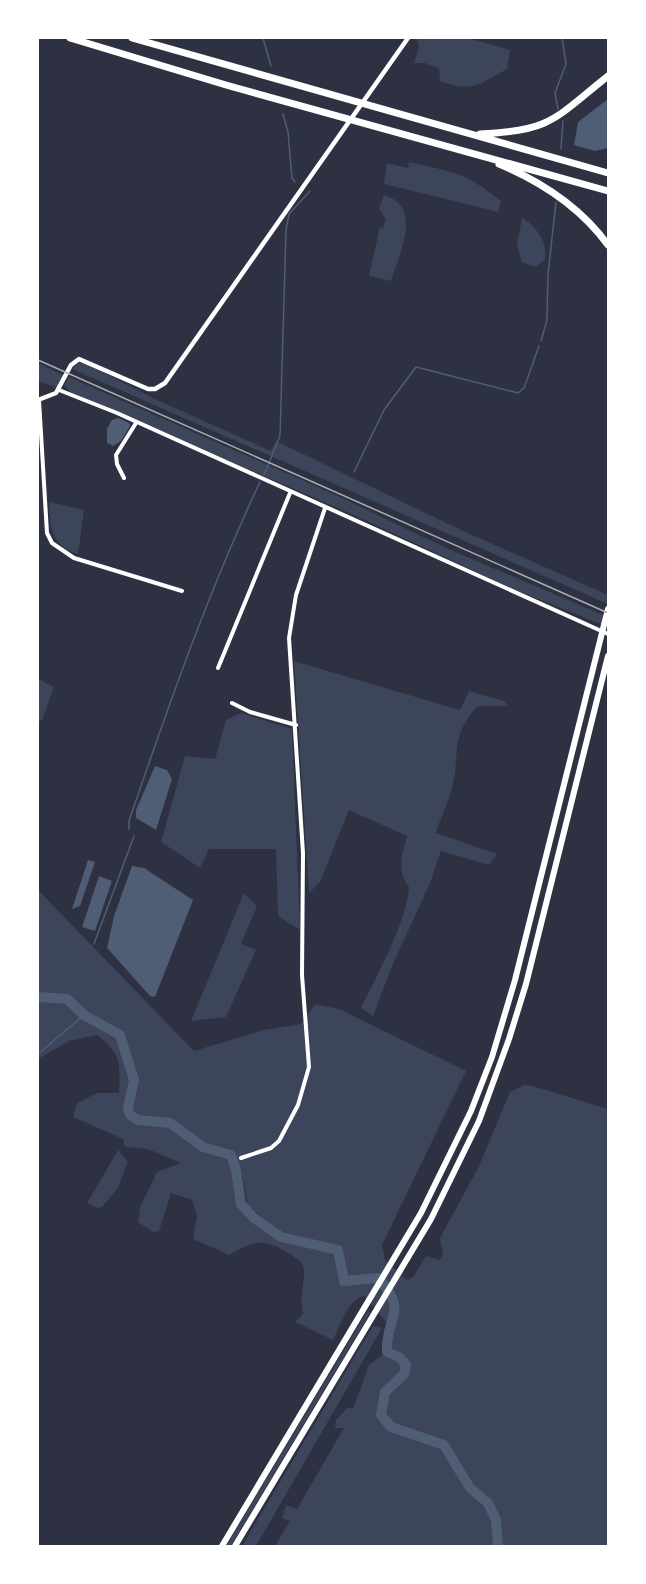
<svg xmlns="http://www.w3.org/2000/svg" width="646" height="1584" font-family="'Work Sans',sans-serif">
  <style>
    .green { fill: #3c4559 }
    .water { fill: #4f5d75 }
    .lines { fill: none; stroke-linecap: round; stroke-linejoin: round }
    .stream { stroke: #4f5d75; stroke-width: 1.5 }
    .river { stroke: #4f5d75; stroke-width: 10 }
    .minor { stroke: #fff; stroke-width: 4 }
    .tertiary { stroke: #fff; stroke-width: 4.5 }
    .primary { stroke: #fff; stroke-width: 6 }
    .motorway { stroke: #fff; stroke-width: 7 }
    .rail { stroke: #abadb3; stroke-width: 1.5 }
  </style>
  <rect width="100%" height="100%" fill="#2d3142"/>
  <!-- green -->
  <path class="green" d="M417,38H468L510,50L507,69C479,85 471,93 440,81L439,69L425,63H414L419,47Z
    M409,162C453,172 465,172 501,201L498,212L384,184L387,163L408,168Z
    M384,195C424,207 399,254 391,281L369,276L380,227L383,228L386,220L379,208Z
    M522,217C538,229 547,240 545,260L535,267L522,262L517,246Z
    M38,363L63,375L57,388L38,381Z
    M78,363H85L159,401L271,451L276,441L461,530L608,595V604L72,369Z
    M69,377L336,495L444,547L608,617V627L511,588L356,516L70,392L64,385Z
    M49,502L84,510L78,554C51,546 50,527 49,502Z
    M294,661L460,710L469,691L504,701L508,706H478C449,737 461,752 452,788C448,804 440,818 436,833L497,854L489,865L441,851L430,883L392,966L373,1016L361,1008C377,975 406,923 409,887C396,870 402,855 407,836L349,810L320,882L309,893Z
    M38,679L54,687L42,720L38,723Z
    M241,713L292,729L300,930L278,916L276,849H209L200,868L161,842L185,756L215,759L226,720Z
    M38,890L194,1051L264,1030L301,1024L315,1004L339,1009L466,1071L382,1245L385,1260L407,1280L414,1276L426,1256L439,1260L443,1255L440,1238L478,1168L510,1092L524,1085L533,1086L608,1109V1546H275L290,1521L282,1518L286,1505L297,1509L344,1428H335L336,1420L348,1407L353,1409L369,1365L384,1354V1330L388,1324L364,1296C347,1300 340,1327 333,1340L295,1322L303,1314C299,1298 304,1287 304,1271C304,1262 297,1259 290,1254C263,1238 257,1240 229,1255L193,1239L197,1216L192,1200L171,1193L159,1231L153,1232L138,1222L140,1207L157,1172L181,1163L148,1149L125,1147L123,1139L73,1117L77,1103L97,1093H119C120,1063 122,1054 97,1035L69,1041L38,1059V999L66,1001L100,1029L118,1037L131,1074L127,1110L129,1117L136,1122L168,1126L187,1141L188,1138L203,1147L231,1155L236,1170L241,1204L270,1231L295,1239V1235L282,1233L274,1228L248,1205L241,1170L231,1150L203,1142L170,1120L137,1116L132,1109L136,1079L124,1037L120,1031L90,1017L62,995L38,994Z
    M244,893L257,906L241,944L256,950L226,1017L191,1021Z
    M118,1150L128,1162L117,1189L102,1207L97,1208L87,1203Z
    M368,1310L370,1313L231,1546H226Z
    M373,1326L382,1328L256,1546H242Z"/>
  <!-- water -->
  <path class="water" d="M608,99V148L595,151L574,145L578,122Z
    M118,418L129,423L130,426L121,441L113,446L107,443V429L112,420Z
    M155,766L167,770L172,779L156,830L136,818V810Z
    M88,860L95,862L80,906L72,909Z
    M132,866L144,868L193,900L155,997L150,996L107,948L114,916Z
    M99,876L112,881L95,931L82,927Z"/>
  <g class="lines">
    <!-- stream -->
    <path class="stream" d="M263,38L271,66
      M558,109L555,93L566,64L562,38
      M283,114L288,132L292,178L295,182
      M561,149L563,121
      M541,341L547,320L548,274L556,202
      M354,472L384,410L416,367L518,393L524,388L539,346
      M264,475L280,436L286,230L289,214L310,191
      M129,829V821C168,707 208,592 260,482
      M94,944L134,836
      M38,1054L84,1015"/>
    <!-- river -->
    <path class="river" d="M38,997L67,999L84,1015L120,1035L134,1080L128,1108L130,1115L138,1120L170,1123L203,1147L231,1155L236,1170L241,1204L254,1218L281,1237L338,1250L344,1281L378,1278C410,1312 385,1317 387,1352L399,1357L406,1365L404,1374L385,1392L381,1415L391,1427L444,1445L470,1488L488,1503L496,1520L498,1546"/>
    <!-- minor -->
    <path class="minor" d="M59,390L117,413L608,634
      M39,400L47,533L52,543L74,558L182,591
      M124,478L117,464L116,455L136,423
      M218,668L290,493
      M232,703L250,712L296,725
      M241,1158L271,1148L279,1141L298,1105L309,1067L302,975L303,853L289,638L296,595L325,508"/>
    <!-- tertiary -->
    <path class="tertiary" d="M38,400L56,393L71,365L79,359L148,389H155L165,383L408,38"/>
    <!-- primary -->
    <path class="primary" d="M222,1546L421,1213L471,1111L492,1057L515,980L608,609
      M235,1546L431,1219L479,1121L509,1039L526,984L608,656"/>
    <!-- motorway -->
    <path class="motorway" d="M70,38L226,85L608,191
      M132,38L608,173
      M480,134C552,131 555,118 608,76
      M499,164C542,182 581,208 608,245"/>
    <!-- rail -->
    <path class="rail" d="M38,360L608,613"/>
  </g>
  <!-- border -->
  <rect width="646" height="1584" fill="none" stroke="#ffffff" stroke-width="78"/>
</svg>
